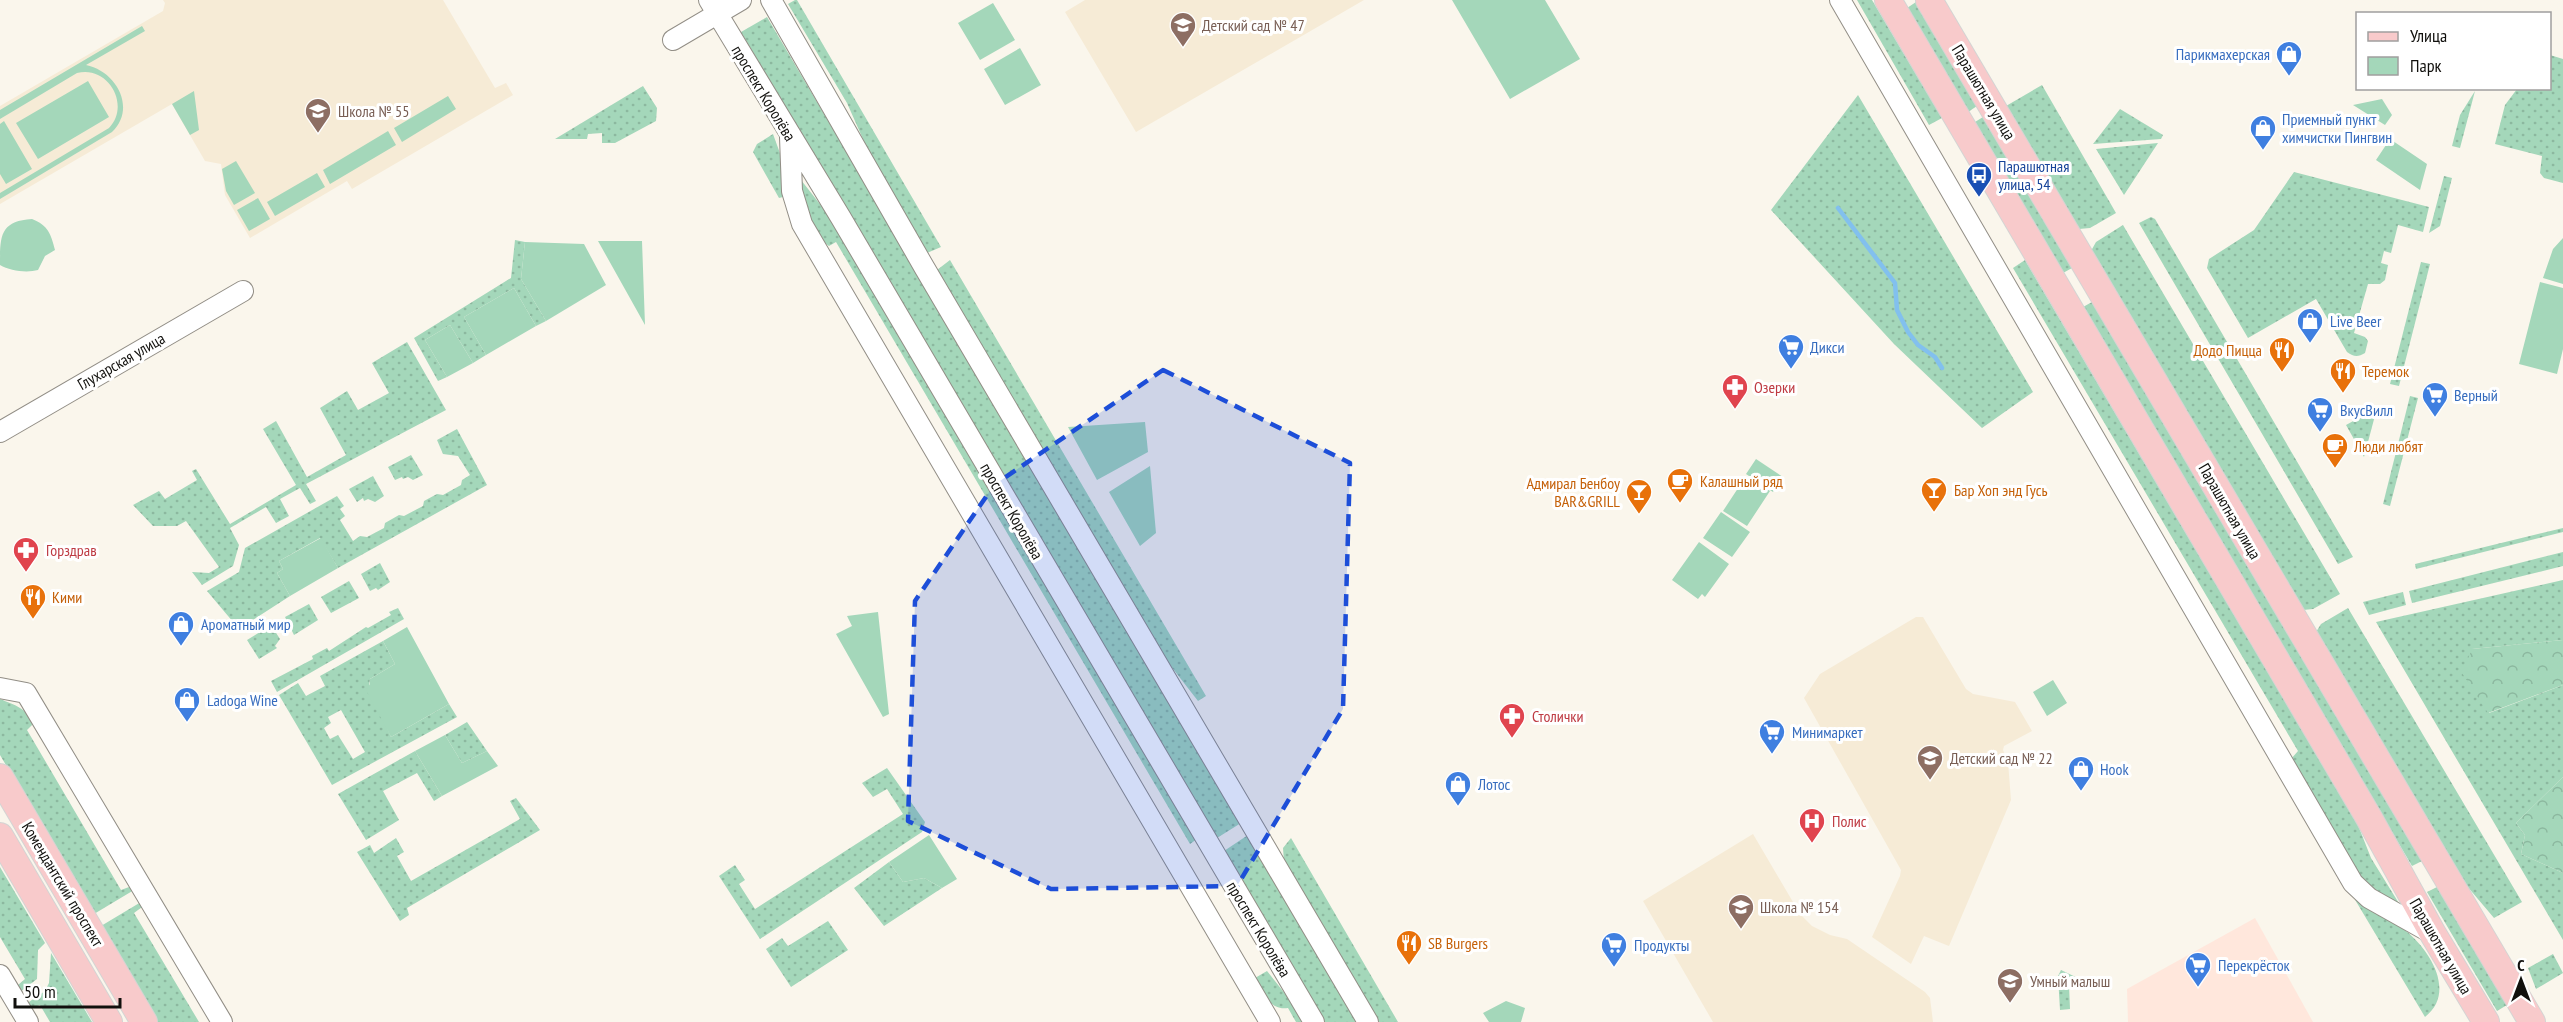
<svg xmlns="http://www.w3.org/2000/svg" width="2563" height="1022" font-family="'PT Sans Narrow',sans-serif">
  <style>
    .commercial { fill: #ffe7dc }
    .education { fill: #f6ebd6 }
    .grass { fill: url(#grass-dots); fill-rule: evenodd }
    .forest { fill: url(#forest-crowns) }
    .green { fill: #a4d7ba }
    .lines { fill: none; stroke-linecap: round; stroke-linejoin: round }
    .stream { stroke: #82c0ee; stroke-width: 4.5 }
    .minor-casing { stroke: #928e86; stroke-width: 22 }
    .major-casing { stroke: #d4d4d3; stroke-width: 28 }
    .minor { stroke: #fff; stroke-width: 20 }
    .major { stroke: #f8cacb; stroke-width: 26 }
    .marked { fill: #1d4ed8; fill-opacity: 0.2; stroke: #1d4ed8; stroke-width: 4.5; stroke-dasharray: 12 8; stroke-linejoin: round }
    .labels { text-anchor: middle; dominant-baseline: central; stroke-width: 6; stroke-linejoin: round; paint-order: stroke }
    .education-label { font-size: 16px; fill: #785e54; stroke: #fff; text-anchor: start }
    .shop-label { font-size: 16px; fill: #366cbe; stroke: #fff; text-anchor: start }
    .street-label { font-size: 16px; fill: #11100d; stroke: #fff }
    .transit-label { font-size: 16px; fill: #164399; stroke: #fff; text-anchor: start }
    .food-label { font-size: 16px; fill: #c56008; stroke: #fff; text-anchor: start }
    .health-label { font-size: 16px; fill: #be3a42; stroke: #fff; text-anchor: start }
  </style>
  <defs>
    <pattern id="grass-dots" width="8" height="8" patternUnits="userSpaceOnUse" patternTransform="scale(1.5)"><rect width="8" height="8" fill="#a4d7ba"/><path d="M2 2h.1M6 6h.1" fill="none" stroke="#8cb89f" stroke-width="1.8" stroke-linecap="round"/></pattern>
    <pattern id="forest-crowns" width="20" height="18" patternUnits="userSpaceOnUse" patternTransform="scale(1.5)"><rect width="20" height="18" fill="#a4d7ba"/><path d="M2 6a3 3 0 1 1 6 0M12 15a3 3 0 1 1 6 0" fill="none" stroke="#8cb89f"/></pattern>
  </defs>
  <rect width="100%" height="100%" fill="#faf6ec"/>
  <!-- commercial -->
  <path class="commercial" d="M2255,918L2313,1022H2128L2127,989Z"/>
  <!-- education -->
  <path class="education" d="M163,0H443L495,88L506,83L513,95L352,189L347,181L250,238L225,195L221,164L205,161L172,104L0,204V106L163,11L165,3Z
    M1085,0H1364L1136,132L1065,12Z
    M1916,617H1923L1966,689L1973,694L2015,702L2032,731L2004,746L2003,750L2008,762L2011,800L1949,946L1924,936L1911,964L1872,937L1900,876L1901,870L1804,698L1820,674Z
    M1753,834L1800,914L1812,926L1830,935L1847,939L1925,992L1930,998L1933,1022H1713L1643,901Z"/>
  <!-- grass -->
  <path class="grass" d="M795,0H797L941,247L927,253L866,146L847,103L788,4Z
    M1857,0H1872L1942,118L1929,125Z
    M1916,2L1977,106L1968,112L1907,8Z
    M767,17L1241,823L1217,838L741,32Z
    M2550,55L2563,59V183L2544,178L2540,173L2542,156L2495,144L2505,105L2517,89L2550,88Z
    M2042,85L2116,213L2090,228L2079,229L2006,106Z
    M643,86L657,108L656,121L615,143H602V133L588,134L587,139H555Z
    M2475,91L2460,148L2452,146L2460,115Z
    M1858,95L2033,392L1982,428L1894,344L1771,210Z
    M2120,109L2163,135L2161,139L2093,144Z
    M1983,117L2072,268L2063,273L1975,122Z
    M773,134L781,156L783,197L779,198L753,152L757,144Z
    M2158,143L2124,195L2096,149Z
    M2294,172L2429,207L2423,232L2398,225L2391,253L2384,251L2381,263L2388,265L2385,280L2380,284H2368L2354,333L2365,337L2368,341L2365,353C2358,357 2354,357 2347,352L2316,299L2248,338L2207,268L2209,259L2254,230Z
    M2444,176L2452,178L2440,226L2429,233Z
    M801,180L834,222L1197,839L1190,844L836,242L829,246C814,236 799,196 801,180Z
    M2151,217L2155,219L2353,557L2338,564L2139,223Z
    M2123,225L2340,594L2313,609L2303,610L2091,251L2096,242Z
    M515,240L525,242L521,279L546,321L536,326L514,288L464,317L486,355L473,363L450,325L425,340L447,377L438,381L414,338L511,278Z
    M950,260L1206,696L1198,701L1170,665L937,270Z
    M2025,260L2358,825L2371,858L2400,905L2377,894L2357,873L2291,759L2298,751L2013,268Z
    M2421,262L2430,264L2399,386L2390,384Z
    M2092,302L2422,861L2412,866L2083,307Z
    M407,342L446,410L306,484L316,501L310,504L300,488L280,499L289,516L276,523L266,507L230,528L239,545L233,566L202,585L192,572L209,573L219,567L186,521L177,526H153L133,505L159,491L165,499L197,480L192,471L196,469L230,524L296,485L263,429L276,421L307,477L346,455L320,408L347,391L358,410L389,393L372,363Z
    M2410,396L2418,398L2390,506L2383,504Z
    M2377,408L2364,457L2346,425Z
    M457,429L487,485L338,568L320,538L279,561L283,569L277,573L290,596L239,629L207,591L239,572L245,548L337,496L344,506L340,509L345,516L340,520L353,541L360,536L367,537L384,528L385,523L399,515L404,516L423,506L424,501L437,494L443,495L461,485L462,480L470,475L458,456L443,454L437,440Z
    M411,455L423,475L413,480L408,477L403,479L402,477L395,480L388,467Z
    M373,476L384,496L375,502L368,499L364,501L363,498L357,502L349,489Z
    M2563,528V532L2416,569L2415,564Z
    M2563,552V566L2412,603L2409,591Z
    M380,563L390,582L378,590L376,588L370,591L361,574Z
    M2563,580V640L2472,649L2489,713L2563,685V777L2516,823L2525,835L2521,854L2563,873V940L2376,622Z
    M349,581L359,598L331,613L321,597Z
    M2403,592L2406,605L2369,615L2363,602Z
    M309,604L318,620L294,635L285,617Z
    M398,608L404,619L277,692L271,681L313,659L312,656L327,648L329,651L366,627L368,628L391,615L389,612Z
    M2348,608L2522,902L2494,918L2461,879L2316,632L2321,624Z
    M271,625L280,639L275,646L277,648L259,659L247,640Z
    M383,641L395,664L370,679L369,688L391,737L449,704L457,717L332,785L279,695L298,683L306,696L325,686L320,676ZM341,710L365,752L353,759L338,735L330,739L324,728L331,723L328,717Z
    M0,699C15,705 26,708 34,723L27,730L121,890L129,887L134,890L94,914L0,755Z
    M467,722L487,751L462,763L445,735Z
    M415,751L442,796L434,801L417,773L383,791L399,820L366,840L338,794Z
    M887,768L925,822L922,832L760,939L719,876L735,865L745,880L739,884L755,909L903,814L887,789L873,797L862,783Z
    M516,798L540,830L407,908L409,915L400,921L357,852L370,845L374,853L396,838L404,852L397,856L411,881L520,819L510,801Z
    M1248,835L1358,1022H1324L1224,851Z
    M1291,838L1398,1022H1379L1284,862L1283,848Z
    M889,862L903,882L924,878L942,888L884,926L854,888Z
    M0,867L45,943L38,950L37,979L19,993L18,985L25,979L0,937Z
    M2437,887L2507,1005L2497,1011L2427,892Z
    M2356,897C2372,910 2390,918 2406,931C2431,951 2456,993 2425,1017L2354,898Z
    M141,902L142,907L134,913L199,1022H158L101,926Z
    M828,921L848,950L791,987L766,949L782,938L788,946Z
    M51,953L92,1022H50L40,1005L31,1008L26,1004L45,991L49,983Z
    M2553,954L2563,973L2536,989L2528,968Z
    M2061,970L2082,980L2081,983L2071,982L2069,985L2070,1009L2060,1010L2058,976Z
    M1267,971L1294,1005L1304,1022H1296L1288,1008C1269,1011 1264,992 1255,978Z"/>
  <!-- forest -->
  <path class="forest" d="M2563,640V685L2488,713L2462,673L2472,649Z
    M2563,777V873L2521,854L2525,835L2516,823Z"/>
  <!-- green -->
  <path class="green" d="M1452,0H1545L1580,59L1510,99Z
    M993,3L1015,40L980,60L958,23Z
    M142,26L145,31L86,65C116,71 137,108 112,132L0,199V193L109,128C131,105 108,65 77,73L0,119V110Z
    M1020,48L1041,85L1005,105L984,69Z
    M88,81L109,117L38,159L16,123Z
    M194,91L199,130L190,135L172,104Z
    M448,96L456,109L402,142L394,128Z
    M2382,99L2392,115L2385,125L2353,105Z
    M4,121L32,169L6,184L0,174V124Z
    M388,131L396,145L330,184L323,170Z
    M2390,139L2427,164L2420,190L2376,160Z
    M236,161L255,193L234,205L226,191L222,169Z
    M317,173L325,187L275,216L267,202Z
    M258,198L270,219L249,231L237,210Z
    M32,219C48,225 51,234 55,250L45,256L38,270C27,273 10,271 0,265C0,236 0,221 32,219Z
    M2563,238V284L2543,278L2553,249Z
    M598,241H642L645,325Z
    M525,242L584,244L606,285L546,321L521,279Z
    M2540,282L2563,288V349L2557,374L2519,364Z
    M514,288L536,326L486,355L464,317Z
    M450,325L473,363L447,377L425,340Z
    M1145,422L1148,452L1097,480L1068,427Z
    M1756,459L1783,477L1773,492L1746,474Z
    M1150,466L1156,533L1140,546L1109,492Z
    M1746,476L1770,491L1747,526L1723,511Z
    M1721,512L1750,532L1732,557L1703,538Z
    M321,538L338,568L290,596L277,573L283,569L279,561Z
    M1699,542L1729,564L1705,597L1702,594L1698,599L1672,580Z
    M878,612L889,714L883,717L836,634L852,626L847,616Z
    M407,627L449,704L391,737L366,690L370,684V679L395,664L383,641Z
    M2053,680L2067,703L2047,716L2033,692Z
    M445,735L462,763L487,751L498,766L442,796L415,751Z
    M929,835L957,879L942,888L924,878L903,882L889,862Z
    M1506,1001L1525,1008L1521,1022H1489L1483,1013Z"/>
  <g class="lines">
    <!-- stream -->
    <path class="stream" d="M1838,208L1895,283L1897,310L1908,332L1918,345L1935,357L1942,368"/>
    <!-- minor casing -->
    <g class="minor-casing">
      <path id="minor" d="M709,0L841,218L1314,1022
        M771,0L924,267L1368,1022
        M1840,0L2353,883L2369,898L2433,934
        M673,40L741,0
        M790,137L792,191L802,224L1270,1022
        M0,432L243,291
        M0,688L26,693L222,1022
        M0,975L28,1022"/>
    </g>
    <!-- major casing -->
    <g class="major-casing">
      <path id="major" d="M1888,0L2369,818L2433,934L2486,1022
        M1929,0L2532,1022
        M0,777L144,1022
        M0,836L109,1022"/>
    </g>
    <!-- minor -->
    <use href="#minor" class="minor"/>
    <!-- major -->
    <use href="#major" class="major"/>
  </g>
  <!-- marked area -->
  <path class="marked" d="M1163,370L1350,463L1343,709L1237,886L1051,889L908,821L915,601L994,485Z"/>
  <!-- icons -->
  <defs>
    <g id="school-pin" transform="scale(1.35)"><path d="M0 17L-7.5 6A9.5 9.5 0 1 1 7.5 6Z" fill="#8d6e63" stroke="#fff"/><path d="M0-5L7-2L0 1L-7-2ZM-4 1L0 2.5L4 1V4Q0 6-4 4Z" fill="#fff"/></g>
    <g id="shop-pin" transform="scale(1.35)"><path d="M0 17L-7.5 6A9.5 9.5 0 1 1 7.5 6Z" fill="#3f7fe0" stroke="#fff"/><path d="M-5-2.5h2.3a2.7 3.5 0 0 1 5.4 0H5L5.5 6h-11ZM-1.5-2.5h3a1.5 2.3 0 0 0-3 0Z" fill="#fff"/></g>
    <g id="bus-pin" transform="scale(1.35)"><path d="M0 17L-7.5 6A9.5 9.5 0 1 1 7.5 6Z" fill="#1a4fb4" stroke="#fff"/><path d="M-5-6H5V4H4V6H2V4H-2V6H-4V4H-5ZM-3.5-4V0h7V-4ZM-3.5 1.2v1.5H-2V1.2ZM2 1.2v1.5H3.5V1.2Z" fill="#fff"/></g>
    <g id="supermarket-pin" transform="scale(1.35)"><path d="M0 17L-7.5 6A9.5 9.5 0 1 1 7.5 6Z" fill="#3f7fe0" stroke="#fff"/><path d="M-6-5.5h2.5l.6 2H6L4.5 2H-2.5L-4.4-4H-6ZM-1.5 3.2a1.3 1.3 0 1 0 .1 0ZM3 3.2a1.3 1.3 0 1 0 .1 0Z" fill="#fff"/></g>
    <g id="restaurant-pin" transform="scale(1.35)"><path d="M0 17L-7.5 6A9.5 9.5 0 1 1 7.5 6Z" fill="#e8710a" stroke="#fff"/><path d="M-5-6h1v4h1v-4h1v4h1v-4h1v5L-1.5 .5V6h-2V.5L-5-1ZM5-6V6H3V1.5H1.5Q1.5-4 5-6Z" fill="#fff"/></g>
    <g id="pharmacy-pin" transform="scale(1.35)"><path d="M0 17L-7.5 6A9.5 9.5 0 1 1 7.5 6Z" fill="#e0444e" stroke="#fff"/><path d="M-2-6h4v4h4v4h-4v4h-4v-4h-4v-4h4Z" fill="#fff"/></g>
    <g id="cafe-pin" transform="scale(1.35)"><path d="M0 17L-7.5 6A9.5 9.5 0 1 1 7.5 6Z" fill="#e8710a" stroke="#fff"/><path d="M-5.5-4.5H6V0H3Q3 3.5 0 3.5H-2.5Q-5.5 3.5-5.5 0ZM3-3.2v2h1.7v-2ZM-6 4.5H4V6H-6Z" fill="#fff"/></g>
    <g id="bar-pin" transform="scale(1.35)"><path d="M0 17L-7.5 6A9.5 9.5 0 1 1 7.5 6Z" fill="#e8710a" stroke="#fff"/><path d="M-6-5H6L.8 .8V4.5H3.5V6h-7V4.5H-.8V.8Z" fill="#fff"/></g>
    <g id="hospital-pin" transform="scale(1.35)"><path d="M0 17L-7.5 6A9.5 9.5 0 1 1 7.5 6Z" fill="#e0444e" stroke="#fff"/><path d="M-5-5h3v3.5h4V-5h3V5h-3V1.5h-4V5h-3Z" fill="#fff"/></g>
  </defs>
  <g fill-rule="evenodd">
    <use href="#school-pin" x="1183" y="25"/>
    <use href="#shop-pin" x="2289" y="54"/>
    <use href="#school-pin" x="318" y="111"/>
    <use href="#shop-pin" x="2263" y="128"/>
    <use href="#bus-pin" x="1979" y="175"/>
    <use href="#shop-pin" x="2310" y="321"/>
    <use href="#supermarket-pin" x="1791" y="347"/>
    <use href="#restaurant-pin" x="2282" y="350"/>
    <use href="#restaurant-pin" x="2343" y="371"/>
    <use href="#pharmacy-pin" x="1735" y="387"/>
    <use href="#supermarket-pin" x="2435" y="395"/>
    <use href="#supermarket-pin" x="2320" y="410"/>
    <use href="#cafe-pin" x="2335" y="446"/>
    <use href="#cafe-pin" x="1680" y="481"/>
    <use href="#bar-pin" x="1934" y="490"/>
    <use href="#bar-pin" x="1639" y="492"/>
    <use href="#pharmacy-pin" x="26" y="550"/>
    <use href="#restaurant-pin" x="33" y="597"/>
    <use href="#shop-pin" x="181" y="624"/>
    <use href="#shop-pin" x="187" y="700"/>
    <use href="#pharmacy-pin" x="1512" y="716"/>
    <use href="#supermarket-pin" x="1772" y="732"/>
    <use href="#school-pin" x="1930" y="758"/>
    <use href="#shop-pin" x="2081" y="769"/>
    <use href="#shop-pin" x="1458" y="784"/>
    <use href="#hospital-pin" x="1812" y="821"/>
    <use href="#school-pin" x="1741" y="907"/>
    <use href="#restaurant-pin" x="1409" y="943"/>
    <use href="#supermarket-pin" x="1614" y="945"/>
    <use href="#supermarket-pin" x="2198" y="965"/>
    <use href="#school-pin" x="2010" y="981"/>
  </g>
  <g class="labels">
    <!-- education labels -->
    <g class="education-label">
      <text x="1202" y="25">Детский сад № 47</text>
      <text x="338" y="111">Школа № 55</text>
      <text x="1950" y="758">Детский сад № 22</text>
      <text x="1760" y="907">Школа № 154</text>
      <text x="2030" y="981">Умный малыш</text>
    </g>
    <!-- shop labels -->
    <g class="shop-label">
      <text x="2270" y="54" text-anchor="end">Парикмахерская</text>
      <text x="2282" y="119">Приемный пункт<tspan x="2282" dy="18">химчистки Пингвин</tspan></text>
      <text x="2330" y="321">Live Beer</text>
      <text x="1810" y="347">Дикси</text>
      <text x="2454" y="395">Верный</text>
      <text x="2340" y="410">ВкусВилл</text>
      <text x="201" y="624">Ароматный мир</text>
      <text x="207" y="700">Ladoga Wine</text>
      <text x="1792" y="732">Минимаркет</text>
      <text x="2100" y="769">Hook</text>
      <text x="1478" y="784">Лотос</text>
      <text x="1634" y="945">Продукты</text>
      <text x="2218" y="965">Перекрёсток</text>
    </g>
    <!-- street labels -->
    <g class="street-label">
      <text transform="translate(1984 92) rotate(59)">Парашютная улица</text>
      <text transform="translate(764 93) rotate(59)">проспект Королёва</text>
      <text transform="translate(121 361) rotate(-30)">Глухарская улица</text>
      <text transform="translate(1012 511) rotate(60)">проспект Королёва</text>
      <text transform="translate(2230 511) rotate(60)">Парашютная улица</text>
      <text transform="translate(63 884) rotate(59)">Комендантский проспект</text>
      <text transform="translate(1259 929) rotate(59)">проспект Королёва</text>
      <text transform="translate(2441 946) rotate(60)">Парашютная улица</text>
    </g>
    <!-- transit labels -->
    <g class="transit-label">
      <text x="1998" y="166">Парашютная<tspan x="1998" dy="18">улица, 54</tspan></text>
    </g>
    <!-- food labels -->
    <g class="food-label">
      <text x="2262" y="350" text-anchor="end">Додо Пицца</text>
      <text x="2362" y="371">Теремок</text>
      <text x="2354" y="446">Люди любят</text>
      <text x="1700" y="481">Калашный ряд</text>
      <text x="1620" y="483" text-anchor="end">Адмирал Бенбоу<tspan x="1620" dy="18">BAR&amp;GRILL</tspan></text>
      <text x="1954" y="490">Бар Хоп энд Гусь</text>
      <text x="52" y="597">Кими</text>
      <text x="1428" y="943">SB Burgers</text>
    </g>
    <!-- health labels -->
    <g class="health-label">
      <text x="1754" y="387">Озерки</text>
      <text x="46" y="550">Горздрав</text>
      <text x="1532" y="716">Столички</text>
      <text x="1832" y="821">Полис</text>
    </g>
  </g>
  <!-- legend -->
  <rect x="2356" y="12" width="195" height="78" fill="#ffffff" stroke="#a09f9e" stroke-width="1.5"/>
  <rect x="2368" y="32" width="30" height="9" fill="#f8cacb" stroke="#a09f9e" stroke-width="1.5"/>
  <text x="2410" y="42" font-size="18" fill="#11100d">Улица</text>
  <rect x="2368" y="57" width="30" height="18" fill="#a4d7ba" stroke="#a09f9e" stroke-width="1.5"/>
  <text x="2410" y="72" font-size="18" fill="#11100d">Парк</text>
  <!-- north arrow -->
  <g transform="translate(2521 980)" stroke="#ffffff" stroke-width="4.5" paint-order="stroke">
  <path d="M0-4.5L10 22L0 15L-10 22Z" fill="#11100d"/>
  <text y="-9" font-size="16" font-weight="bold" text-anchor="middle" fill="#11100d">С</text>
  </g>
  <!-- scale -->
  <path d="M15 998v9h105v-9" fill="none" stroke="#11100d" stroke-width="3"/>
  <text x="24" y="998" font-size="18" fill="#11100d" stroke="#ffffff" stroke-width="4.5" paint-order="stroke">50 m</text>
</svg>
